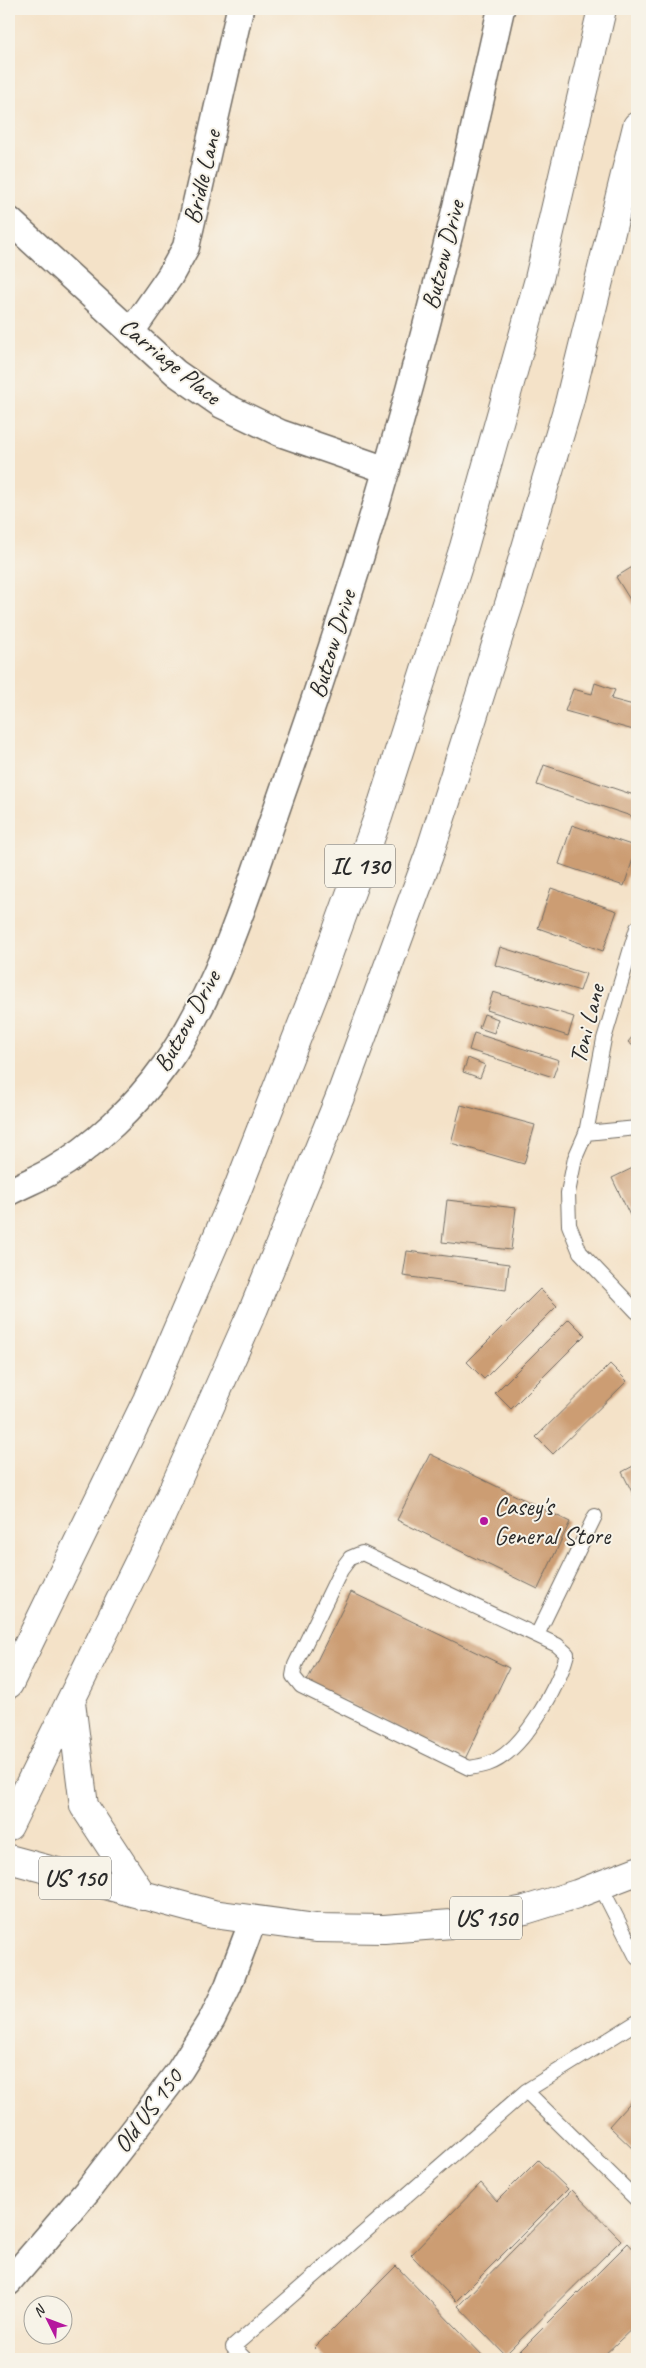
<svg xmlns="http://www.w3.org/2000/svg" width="646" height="2368" font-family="Caveat,sans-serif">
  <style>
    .building { fill: #cc9d73 }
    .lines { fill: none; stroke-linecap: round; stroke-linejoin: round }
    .service-casing { stroke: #716b62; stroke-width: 16 }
    .minor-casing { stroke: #716b62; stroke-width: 29 }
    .primary-casing { stroke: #716b62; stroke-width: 30 }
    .service { stroke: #fff; stroke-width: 14 }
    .minor { stroke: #fff; stroke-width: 26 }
    .primary { stroke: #fff; stroke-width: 28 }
    .poi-dot { fill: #b5179e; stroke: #f7f3e8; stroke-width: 2 }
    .labels { text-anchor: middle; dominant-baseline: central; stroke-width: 4; stroke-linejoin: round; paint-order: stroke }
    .shield { fill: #f7f3e8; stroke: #686764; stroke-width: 1 }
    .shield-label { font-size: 24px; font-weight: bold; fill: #2b2b2b }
    .street-label { font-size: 25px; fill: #2b2b2b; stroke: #f7f3e8 }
    .poi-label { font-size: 25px; fill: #2b2b2b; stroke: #f7f3e8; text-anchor: start }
  </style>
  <rect width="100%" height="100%" fill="#f7f3e8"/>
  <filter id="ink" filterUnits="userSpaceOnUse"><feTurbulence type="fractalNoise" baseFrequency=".02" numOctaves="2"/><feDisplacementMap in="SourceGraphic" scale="10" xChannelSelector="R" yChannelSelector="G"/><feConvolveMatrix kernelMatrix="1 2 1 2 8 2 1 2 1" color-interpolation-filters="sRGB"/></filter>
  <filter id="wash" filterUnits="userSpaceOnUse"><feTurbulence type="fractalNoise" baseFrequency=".0096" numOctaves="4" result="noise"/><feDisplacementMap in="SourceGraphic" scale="20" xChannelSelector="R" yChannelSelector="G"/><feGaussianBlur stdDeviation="1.12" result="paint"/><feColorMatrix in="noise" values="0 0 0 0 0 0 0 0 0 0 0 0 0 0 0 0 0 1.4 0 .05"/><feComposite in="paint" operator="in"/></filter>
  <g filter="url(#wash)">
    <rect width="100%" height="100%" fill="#f4e2c8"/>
    <g id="blocks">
      <!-- building -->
      <path class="building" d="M634,566L637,571V611L616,577Z
        M595,683L615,690L611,699L637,706V731L565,711L573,689L592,694Z
        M544,765L637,796V818L537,785Z
        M572,825L637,847L624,886L559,864Z
        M551,888L617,911L603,951L538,928Z
        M500,947L586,974L580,991L495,965Z
        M493,992L574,1017L568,1036L487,1010Z
        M484,1014L498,1019L494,1033L479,1028Z
        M637,1031V1049L628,1042Z
        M474,1033L559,1060L553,1077L469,1050Z
        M468,1058L485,1065L480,1078L463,1072Z
        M461,1105L535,1125L524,1164L451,1143Z
        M637,1166V1230L612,1178Z
        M447,1200L516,1208L511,1250L442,1242Z
        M407,1251L509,1264L506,1290L403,1276Z
        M540,1289L557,1306L484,1379L467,1362Z
        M569,1319L585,1335L511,1409L495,1393Z
        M610,1364L627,1381L553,1454L536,1437Z
        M430,1454L570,1522L538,1589L397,1520Z
        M637,1464V1502L622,1472Z
        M351,1592L509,1668L465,1759L306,1683Z
        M637,2095V2153L609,2126Z
        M538,2160L568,2189L456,2301L411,2255L481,2183L497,2201Z
        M572,2190L621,2240L505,2355L458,2306Z
        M628,2243L637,2253V2324L600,2359H512Z
        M396,2266L486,2359H325L314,2348Z"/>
    </g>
  </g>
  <g filter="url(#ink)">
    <use href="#blocks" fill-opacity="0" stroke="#716b62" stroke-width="1"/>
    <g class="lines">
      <!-- service casing -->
      <g class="service-casing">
        <path id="service" d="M637,928L604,1039L586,1133L575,1158L568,1193L569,1225L580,1252L637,1312
          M586,1133L637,1128
          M362,1553L557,1645L567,1654C558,1688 522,1753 488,1764C482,1766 475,1767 469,1768L301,1686L293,1676L295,1665L341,1570L350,1558Z
          M537,1635L595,1516
          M600,1885L637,1958
          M526,2091L637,2200
          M245,2359L233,2347L526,2091L637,2022"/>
      </g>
      <!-- minor casing -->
      <g class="minor-casing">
        <path id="minor" d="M9,220L176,373L222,405L280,433L387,470
          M131,332L170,276L186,247L240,9
          M9,1192C22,1185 37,1179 50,1172C95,1146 136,1106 166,1064C223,983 252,878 285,785C346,613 399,437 443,260C464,177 482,92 501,9
          M9,2282L88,2190L180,2070L212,2019L228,1986L253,1920"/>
      </g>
      <!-- primary casing -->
      <g class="primary-casing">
        <path id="primary" d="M9,1684L147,1400L236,1193L314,994L378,817L464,547L539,279L602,9
          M71,1702L84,1806L143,1896
          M9,1826L160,1519L254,1308L340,1097L429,855L511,598L569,403L637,126
          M9,1859L213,1914L316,1928L384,1929L452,1924L525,1910L577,1894L637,1871"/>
      </g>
      <!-- service -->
      <use href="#service" class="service"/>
      <!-- minor -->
      <use href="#minor" class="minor"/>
      <!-- primary -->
      <use href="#primary" class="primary"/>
    </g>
  </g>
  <!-- markers -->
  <circle class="poi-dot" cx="484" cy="1521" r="5"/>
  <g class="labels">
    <!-- shield labels -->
    <g class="shield">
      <rect x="325" y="844.5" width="70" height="43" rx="4"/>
      <rect x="39" y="1856.5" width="72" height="43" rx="4"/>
      <rect x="450" y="1896.5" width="72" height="43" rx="4"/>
    </g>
    <g class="shield-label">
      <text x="360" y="866">IL 130</text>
      <text x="75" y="1878">US 150</text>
      <text x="486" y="1918">US 150</text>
    </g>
    <!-- street labels -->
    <g class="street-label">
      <text transform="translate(202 177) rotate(-77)">Bridle Lane</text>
      <text transform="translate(443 255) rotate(-76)">Butzow Drive</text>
      <text transform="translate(170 361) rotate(39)">Carriage Place</text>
      <text transform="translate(332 644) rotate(-73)">Butzow Drive</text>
      <text transform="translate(187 1021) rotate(-61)">Butzow Drive</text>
      <text transform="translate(587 1024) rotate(-76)">Toni Lane</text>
      <text transform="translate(148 2111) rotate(-53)">Old US 150</text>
    </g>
    <!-- poi labels -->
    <g class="poi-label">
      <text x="494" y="1507">Casey's<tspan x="494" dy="29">General Store</tspan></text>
    </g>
  </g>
  <!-- margin -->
  <rect width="646" height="2368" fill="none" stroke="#f7f3e8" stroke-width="30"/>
  <!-- north arrow -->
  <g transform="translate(48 2320) rotate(312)"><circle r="24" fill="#f7f3e8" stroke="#a5a39c"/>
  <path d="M0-4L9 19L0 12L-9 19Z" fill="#b5179e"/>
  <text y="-8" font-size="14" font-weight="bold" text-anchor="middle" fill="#2b2b2b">N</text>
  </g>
</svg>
